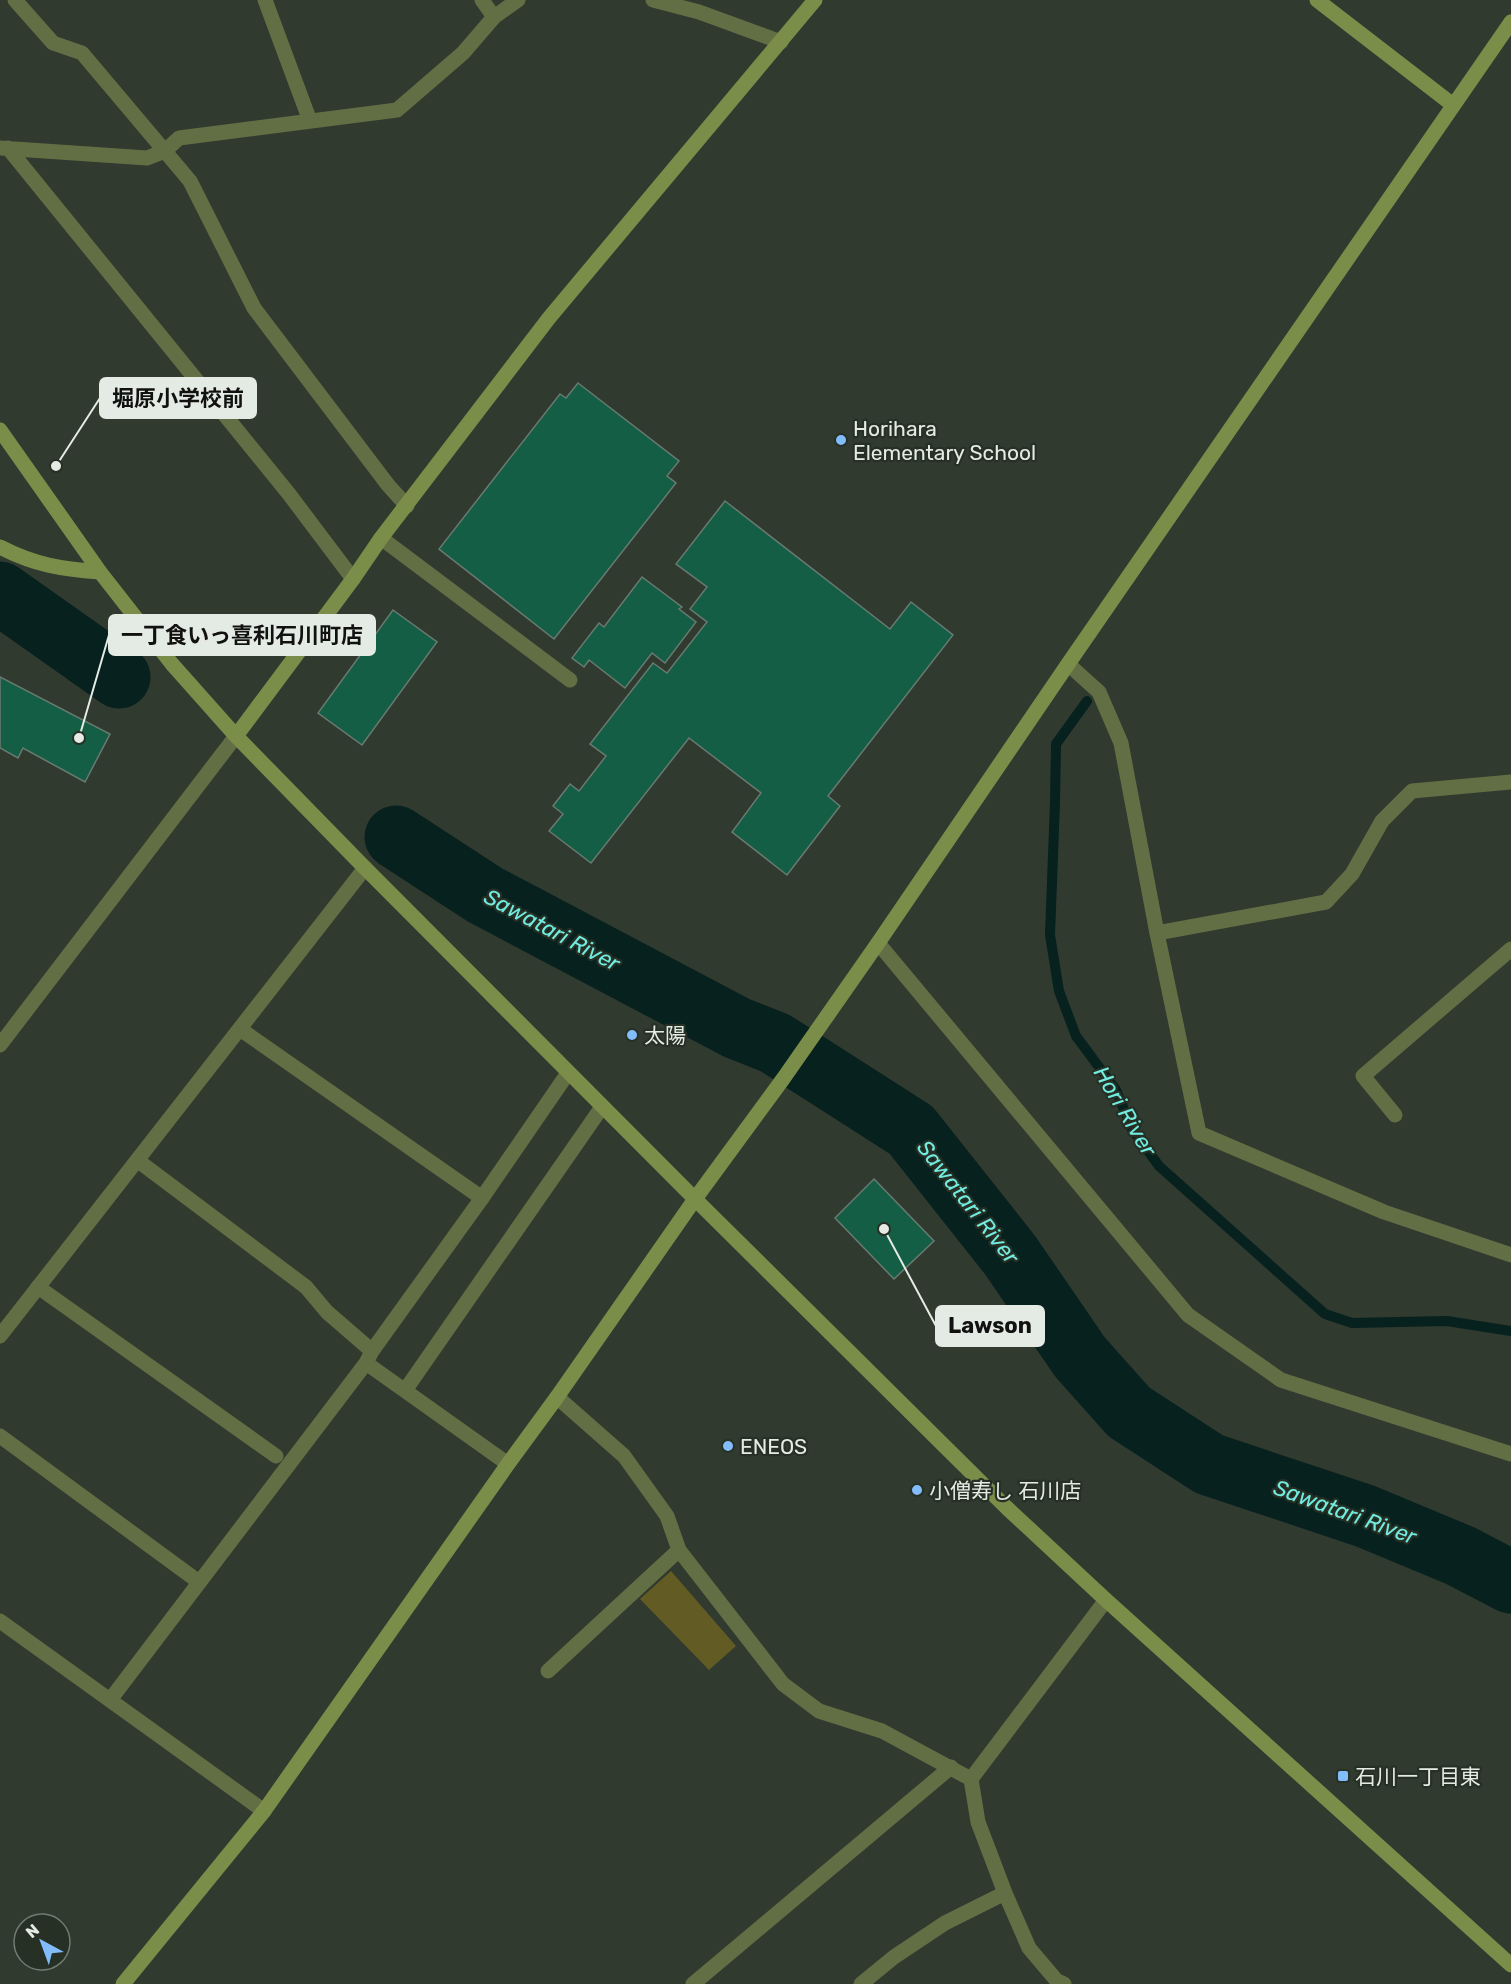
<svg xmlns="http://www.w3.org/2000/svg" width="1511" height="1984" font-family="Rubik,'Noto Sans JP',sans-serif">
  <style>
    .green { fill: #625b24 }
    .lines { fill: none; stroke-linecap: round; stroke-linejoin: round }
    .stream { stroke: #07211f; stroke-width: 10 }
    .river { stroke: #07211f; stroke-width: 63 }
    .building { fill: #155e46; stroke: #697a72; stroke-width: 1.5 }
    .lane { stroke: #626f45; stroke-width: 15 }
    .street { stroke: #626f45; stroke-width: 15 }
    .secondary { stroke: #7a8e4a; stroke-width: 15 }
    .poi-dot { fill: #83bcfb; stroke: #263025; stroke-width: 2 }
    .labels { text-anchor: middle; dominant-baseline: central; stroke-width: 4.5; stroke-linejoin: round; paint-order: stroke }
    .poi-label { font-size: 21px; fill: #e4ebe4; stroke: #263025; text-anchor: start }
    .water-label { font-size: 22px; font-style: italic; fill: #72ece0; stroke: #263025 }
    .leader { fill: none; stroke: #e4ebe4; stroke-width: 2 }
    .callout-dot { fill: #e4ebe4; stroke: #263025; stroke-width: 2 }
    .callout { fill: #e4ebe4; stroke: #e4ebe4; stroke-width: 2 }
    .callout-label { font-size: 22px; text-anchor: middle; font-weight: bold; fill: #111 }
  </style>
  <rect width="100%" height="100%" fill="#303a2f"/>
  <!-- green -->
  <path class="green" d="M671,1571L736,1646L709,1670L640,1599Z"/>
  <g class="lines">
    <!-- stream -->
    <path class="stream" d="M1087,701L1056,744L1055,802L1050,935L1059,991L1076,1036L1116,1090L1132,1129L1159,1166L1325,1314L1352,1323L1447,1321L1511,1331"/>
    <!-- river -->
    <path class="river" d="M0,593L119,677
      M396,837L485,895L737,1028L775,1043L911,1130L1010,1255L1080,1357L1129,1412L1209,1464L1365,1516L1461,1556L1511,1582"/>
  </g>
  <!-- building -->
  <path class="building" d="M578,383L679,461L667,476L676,483L554,639L439,549L560,394L566,398Z
    M725,501L890,629L911,602L953,635L828,796L840,806L787,875L732,832L761,793L689,738L591,863L549,831L563,814L553,806L570,784L579,791L606,756L590,744L653,663L667,673L707,622L690,609L707,587L676,564Z
    M642,577L682,607L679,609L696,622L665,663L652,653L625,688L589,660L584,667L572,658L599,623L604,627Z
    M393,610L437,642L362,745L318,713Z
    M0,677L110,734L85,782L23,748L18,758L0,748Z
    M874,1179L934,1241L894,1279L835,1218Z"/>
  <g class="lines">
    <!-- lane -->
    <path class="lane" d="M15,0L53,43L82,53L190,181L254,308L388,485L407,506
      M482,0L494,17
      M381,538L570,680
      M1157,933L1199,1133L1384,1212L1511,1255
      M878,943L1188,1315L1281,1380L1511,1454
      M240,1029L482,1198
      M1395,1115L1363,1076L1511,949
      M38,1287L276,1456
      M0,1436L199,1582
      M693,1984L951,1767"/>
    <!-- street -->
    <path class="street" d="M265,0L310,121
      M653,0L699,12L781,42
      M0,148L147,158L165,151L179,138L397,110L463,53L494,17L518,0
      M8,148L289,494L353,579
      M1068,664L1099,692L1121,743L1157,933L1326,902L1352,874L1382,821L1412,791L1511,782
      M0,1045L236,736
      M137,1160L306,1287L327,1312L372,1351
      M0,1336L365,868
      M366,1363L508,1464
      M406,1389L602,1107
      M557,1397L624,1456L667,1516L679,1550L783,1684L819,1711L882,1731L971,1779
      M0,1621L264,1811
      M548,1671L679,1550
      M110,1700L366,1363L372,1351L482,1198L568,1073
      M861,1984L894,1957L945,1923L1005,1893
      M1064,1984L1057,1981L1029,1948L1005,1893L978,1822L971,1779L1106,1600"/>
    <!-- secondary -->
    <path class="secondary" d="M1317,0L1453,105
      M0,430L100,572L172,664L236,736L365,868L695,1199L1007,1508L1106,1600L1511,1965
      M0,547C35,565 61,569 100,572
      M236,736L353,579L381,538L549,318L815,0
      M123,1984L264,1811L508,1464L557,1397L695,1199L783,1079L878,943L1068,664L1511,22"/>
  </g>
  <!-- markers -->
  <g class="poi-dot">
    <circle cx="841" cy="440" r="6"/>
    <circle cx="632" cy="1035" r="6"/>
    <circle cx="728" cy="1446" r="6"/>
    <circle cx="917" cy="1490" r="6"/>
    <rect x="1337" y="1770" width="12" height="12" rx="3"/>
  </g>
  <g class="labels">
    <!-- poi labels -->
    <g class="poi-label">
      <text x="853" y="428">Horihara<tspan x="853" dy="24">Elementary School</tspan></text>
      <text x="644" y="1035">太陽</text>
      <text x="740" y="1446">ENEOS</text>
      <text x="929" y="1490">小僧寿し 石川店</text>
      <text x="1355" y="1776">石川一丁目東</text>
    </g>
    <!-- water labels -->
    <g class="water-label">
      <text transform="translate(552 930) rotate(28)">Sawatari River</text>
      <text transform="translate(1125 1111) rotate(59)">Hori River</text>
      <text transform="translate(968 1202) rotate(52)">Sawatari River</text>
      <text transform="translate(1345 1512) rotate(20)">Sawatari River</text>
    </g>
  </g>
  <!-- callouts -->
  <path class="leader" d="M56 466L100 398M79 738L109 635M884 1229L936 1326"/>
  <g class="callout-dot">
    <circle cx="56" cy="466" r="6"/>
    <circle cx="79" cy="738" r="6"/>
    <circle cx="884" cy="1229" r="6"/>
  </g>
  <g class="callout">
    <rect x="100" y="378" width="156" height="40" rx="6"/>
    <rect x="109" y="615" width="266" height="40" rx="6"/>
    <rect x="936" y="1306" width="108" height="40" rx="6"/>
  </g>
  <g class="callout-label">
    <text x="178" y="406">堀原小学校前</text>
    <text x="242" y="643">一丁食いっ喜利石川町店</text>
    <text x="990" y="1333">Lawson</text>
  </g>
  <!-- north arrow -->
  <g transform="translate(42 1942) rotate(319)"><circle r="28" fill="#263025" stroke="#727b71" stroke-width="1.5"/>
  <path d="M0-4.5L10 22L0 15L-10 22Z" fill="#83bcfb"/>
  <text y="-9" font-size="16" font-weight="bold" text-anchor="middle" fill="#e4ebe4">N</text>
  </g>
</svg>
